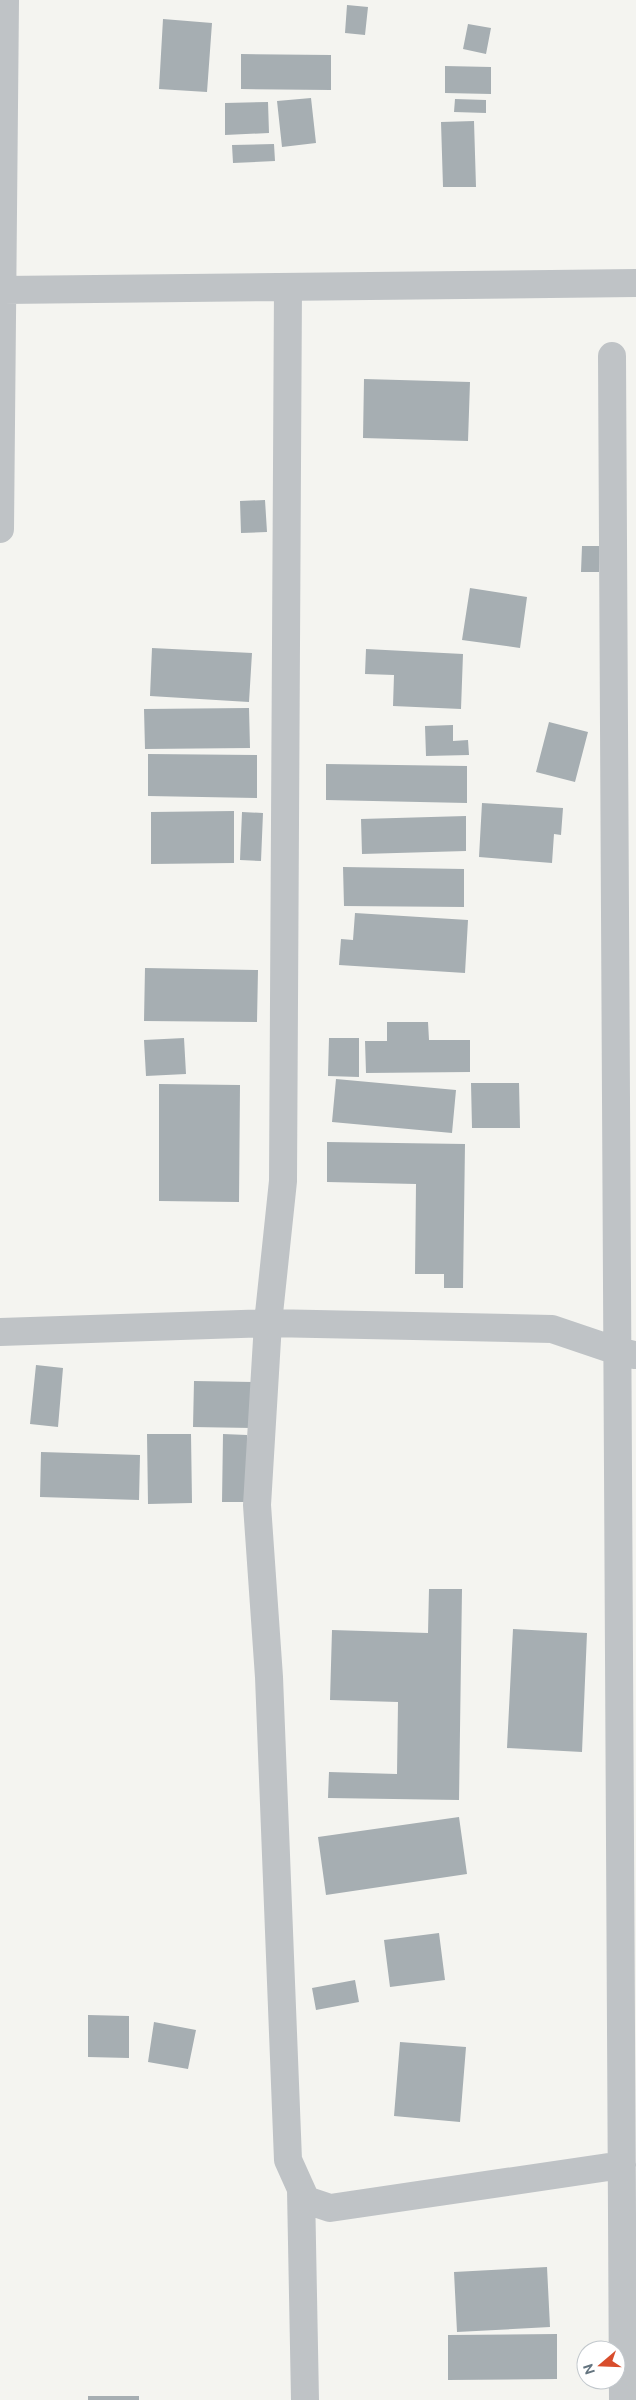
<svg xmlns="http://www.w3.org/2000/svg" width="636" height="2400" font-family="Ubuntu,sans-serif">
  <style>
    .building { fill: #a6aeb2 }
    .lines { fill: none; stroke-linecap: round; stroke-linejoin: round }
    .minor { stroke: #bfc3c6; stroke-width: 28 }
  </style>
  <rect width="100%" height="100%" fill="#f4f4f0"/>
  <!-- building -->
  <path class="building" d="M347,5L368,7L365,35L345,33Z
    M163,19L212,23L207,92L159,89Z
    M468,24L491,28L486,54L463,49Z
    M241,54L331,55V90L241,89Z
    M445,66L491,67V94L445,93Z
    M311,98L316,143L282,147L277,101Z
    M455,99L486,100V113L454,112Z
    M268,102L269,133L225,135V103Z
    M474,121L476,187H443L441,122Z
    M274,144L275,161L233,163L232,145Z
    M364,379L470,382L468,441L363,438Z
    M265,500L267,532L241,533L240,501Z
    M582,546H600L599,572H581Z
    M470,588L527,597L520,648L462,640Z
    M152,648L252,653L249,702L150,696Z
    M366,649L463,654L461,709L393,706L394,675L365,674Z
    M249,708L250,748L145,749L144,709Z
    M549,722L588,732L575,782L536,772Z
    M453,725V741L468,740L469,755L426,756L425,726Z
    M148,754L257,755V798L148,796Z
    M326,764L467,766V803L326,800Z
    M482,803L563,808L561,835L554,834L552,863L479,857Z
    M234,811V863L151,864V812Z
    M242,812L263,813L261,861L240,860Z
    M466,816V851L362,854L361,819Z
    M343,867L464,869V907L344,906Z
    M355,913L468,920L465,973L339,965L341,939L353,940Z
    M145,968L258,970L257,1022L144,1021Z
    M387,1022H428L429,1040H470V1072L366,1073L365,1041H387Z
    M184,1038L186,1074L146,1076L144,1040Z
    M329,1038H359V1077L328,1076Z
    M336,1079L456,1090L452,1133L332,1122Z
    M471,1083H519L520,1128H472Z
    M159,1084L240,1085L239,1202L159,1201Z
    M327,1142L465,1144L463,1288H444V1274H415L416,1184L327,1182Z
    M36,1365L63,1368L58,1427L30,1424Z
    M194,1381L253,1382L252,1428L193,1427Z
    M147,1434H191L192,1503L148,1504Z
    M223,1434L247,1435V1502H222Z
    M41,1452L140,1455L139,1500L40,1497Z
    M429,1589H462L459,1800L328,1798L329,1772L397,1774L398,1702L330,1700L332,1630L428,1633Z
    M513,1629L587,1633L582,1752L507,1748Z
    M459,1817L467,1874L326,1895L318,1837Z
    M439,1933L445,1980L390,1987L384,1940Z
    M355,1980L359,2002L316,2010L312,1988Z
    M88,2015L129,2016V2058L88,2057Z
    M154,2022L196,2030L188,2069L148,2062Z
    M400,2042L466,2047L460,2122L394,2116Z
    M547,2267L550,2327L457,2332L454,2272Z
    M557,2334V2379L448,2380V2335Z
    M88,2396H139V2400H88Z"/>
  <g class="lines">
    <!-- minor -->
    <path class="minor" d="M288,287L283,1181L268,1323L257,1505L269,1677L288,2160L306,2200L330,2208L622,2165
      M4,290L636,283
      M612,356L623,2400
      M0,529L5,0
      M0,1332L268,1323L552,1329L617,1351L635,1355
      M301,2190L305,2400"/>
  </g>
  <!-- north arrow -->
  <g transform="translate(601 2365) rotate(251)"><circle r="24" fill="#ffffff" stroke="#c1c7cc"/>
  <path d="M0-4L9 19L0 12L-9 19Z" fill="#d84d2c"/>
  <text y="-8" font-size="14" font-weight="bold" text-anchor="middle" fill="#64747f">N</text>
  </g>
</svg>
